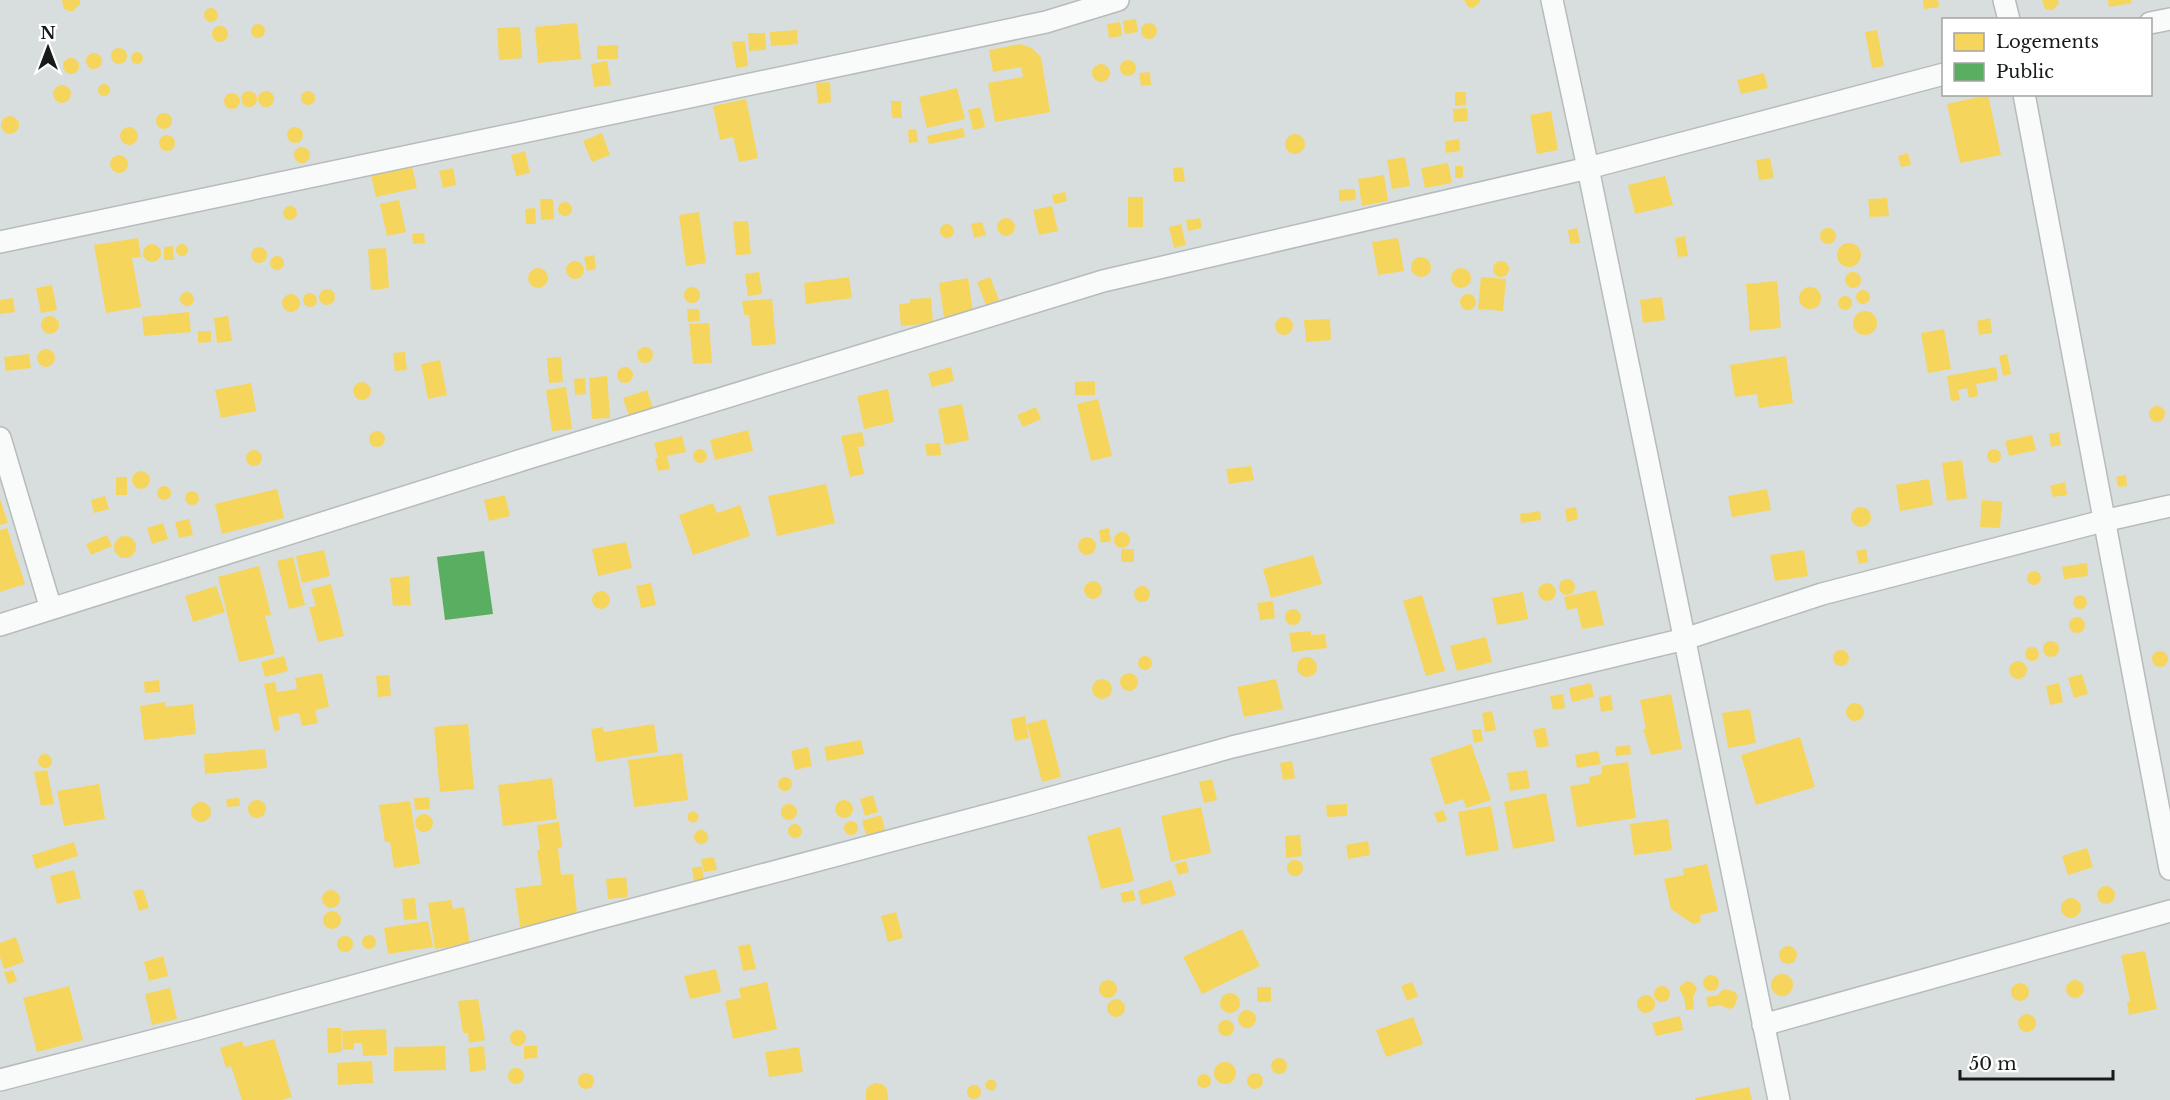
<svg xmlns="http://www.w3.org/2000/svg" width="2170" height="1100" font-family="'Libre Baskerville',serif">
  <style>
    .homes { fill: #f6d55c }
    .public { fill: #5aae61 }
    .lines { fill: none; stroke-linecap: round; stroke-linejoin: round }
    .minor-casing { stroke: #b7bcbb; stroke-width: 24 }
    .minor { stroke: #f9fafa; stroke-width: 21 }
  </style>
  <rect width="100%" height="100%" fill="#d8dedd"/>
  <!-- homes -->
  <path class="homes" d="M62,0H80V4L73,11H69L64,9Z
    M1464,0H1480V2L1473,8L1468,7Z
    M1923,0H1938L1939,7L1924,9Z
    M2042,0H2058L2059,3L2053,10H2049L2045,9Z
    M2108,0H2131L2132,3L2109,7Z
    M204 15a7 7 0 1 1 14 0a7 7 0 1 1-14 0Z
    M1136,19L1138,32L1125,34L1123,21Z
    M1120,22L1122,36L1109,38L1107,24Z
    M577,23L581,59L538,63L535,27Z
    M1141 31a8 8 0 1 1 16 0a8 8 0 1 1-16 0Z
    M251 31a7 7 0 1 1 14 0a7 7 0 1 1-14 0Z
    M212 34a8 8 0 1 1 16 0a8 8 0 1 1-16 0Z
    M520,27L522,58L499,60L497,28Z
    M797,30L798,44L771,46L770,32Z
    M1877,30L1884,66L1872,68L1865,32Z
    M748,33H765L766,50L749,51Z
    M745,41L748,66L736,68L732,42Z
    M1020,44L1032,48L1041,57L1050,112L995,122L988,83L1023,77L1021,67L993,72L989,50Z
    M618,45V59H597V46Z
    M111 56a8 8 0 1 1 16 0a8 8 0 1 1-16 0Z
    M131 58a6 6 0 1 1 12 0a6 6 0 1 1-12 0Z
    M86 61a8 8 0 1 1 16 0a8 8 0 1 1-16 0Z
    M63 66a8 8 0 1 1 16 0a8 8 0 1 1-16 0Z
    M1120 68a8 8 0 1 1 16 0a8 8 0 1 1-16 0Z
    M607,61L611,85L594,87L591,64Z
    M1092 73a9 9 0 1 1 18 0a9 9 0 1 1-18 0Z
    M1150,72L1151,85L1141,86L1139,73Z
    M1764,73L1768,88L1741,94L1737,80Z
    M830,82L831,102L818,104L816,83Z
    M98 90a6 6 0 1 1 12 0a6 6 0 1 1-12 0Z
    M53 94a9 9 0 1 1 18 0a9 9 0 1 1-18 0Z
    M957,88L965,119L927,128L919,97Z
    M241 99a8 8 0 1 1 16 0a8 8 0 1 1-16 0Z
    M301 98a7 7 0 1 1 14 0a7 7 0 1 1-14 0Z
    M258 99a8 8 0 1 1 16 0a8 8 0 1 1-16 0Z
    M1455,92H1466V105L1455,106Z
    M224 101a8 8 0 1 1 16 0a8 8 0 1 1-16 0Z
    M1988,95L2001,155L1960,163L1947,104Z
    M746,99L758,158L739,162L733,137L720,140L713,106Z
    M891,101H901L902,118H892Z
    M980,107L985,127L973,130L968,110Z
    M1467,108L1468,121L1454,122L1453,109Z
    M1551,111L1558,150L1537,154L1530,115Z
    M156 121a8 8 0 1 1 16 0a8 8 0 1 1-16 0Z
    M1 125a9 9 0 1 1 18 0a9 9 0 1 1-18 0Z
    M287 135a8 8 0 1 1 16 0a8 8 0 1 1-16 0Z
    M120 136a9 9 0 1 1 18 0a9 9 0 1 1-18 0Z
    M963,128L965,137L929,144L927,136Z
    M916,129L918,142L909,143L908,130Z
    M602,133L610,155L592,162L583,141Z
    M1285 144a10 10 0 1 1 20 0a10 10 0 1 1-20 0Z
    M159 143a8 8 0 1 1 16 0a8 8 0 1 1-16 0Z
    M1459,139L1460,151L1446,153L1445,141Z
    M294 155a8 8 0 1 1 16 0a8 8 0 1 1-16 0Z
    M525,151L530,173L516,176L511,155Z
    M1908,153L1911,165L1901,167L1898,156Z
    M110 164a9 9 0 1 1 18 0a9 9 0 1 1-18 0Z
    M1405,157L1410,186L1392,189L1387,160Z
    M1770,158L1774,178L1759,180L1756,160Z
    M1448,163L1452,183L1425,188L1421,168Z
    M1455,166H1463V178H1455Z
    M412,167L417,188L376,197L371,175Z
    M1183,167L1185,182H1174L1173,168Z
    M453,168L456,185L443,188L439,171Z
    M1384,175L1388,201L1362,206L1358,179Z
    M1665,176L1673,205L1635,214L1628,185Z
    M1355,189L1356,200L1339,201V190Z
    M1065,192L1067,201L1054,204L1052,195Z
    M1128,197H1143V227H1128Z
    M1887,198L1889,216L1870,217L1868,199Z
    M540,199H553L554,219L541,220Z
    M399,200L406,232L387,236L380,204Z
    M558 209a7 7 0 1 1 14 0a7 7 0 1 1-14 0Z
    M283 213a7 7 0 1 1 14 0a7 7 0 1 1-14 0Z
    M1052,206L1058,231L1039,235L1033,210Z
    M535,208L536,224H526L525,209Z
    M699,212L706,263L686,266L679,215Z
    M997 227a9 9 0 1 1 18 0a9 9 0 1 1-18 0Z
    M1200,218L1202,228L1188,231L1186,220Z
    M748,221L751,254L736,255L733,222Z
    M982,222L986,235L974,238L971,224Z
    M1181,224L1186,245L1174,248L1169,227Z
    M940 231a7 7 0 1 1 14 0a7 7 0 1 1-14 0Z
    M1577,228L1580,243L1570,244L1568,230Z
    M1820 236a8 8 0 1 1 16 0a8 8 0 1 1-16 0Z
    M424,233L425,243L413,244L412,234Z
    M1685,236L1688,256L1678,257L1675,238Z
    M138,238L141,257L132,258L141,307L106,313L94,245Z
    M1398,238L1404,271L1378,275L1372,242Z
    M1837 255a12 12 0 1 1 24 0a12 12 0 1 1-24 0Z
    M176 250a6 6 0 1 1 12 0a6 6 0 1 1-12 0Z
    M143 253a9 9 0 1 1 18 0a9 9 0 1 1-18 0Z
    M173,246L174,260H164V247Z
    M251 255a8 8 0 1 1 16 0a8 8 0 1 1-16 0Z
    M386,248L389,288L371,290L368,249Z
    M594,255L596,269L587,271L584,257Z
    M270 263a7 7 0 1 1 14 0a7 7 0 1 1-14 0Z
    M1411 267a10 10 0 1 1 20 0a10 10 0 1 1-20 0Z
    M1493 269a8 8 0 1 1 16 0a8 8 0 1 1-16 0Z
    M566 270a9 9 0 1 1 18 0a9 9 0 1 1-18 0Z
    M528 278a10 10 0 1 1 20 0a10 10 0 1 1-20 0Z
    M1451 278a10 10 0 1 1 20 0a10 10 0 1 1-20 0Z
    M1845 280a8 8 0 1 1 16 0a8 8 0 1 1-16 0Z
    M759,272L762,294L748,296L745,274Z
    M849,277L852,298L806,304L804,283Z
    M990,277L999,300L986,305L977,282Z
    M1481,277L1506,279L1503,311L1478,309Z
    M968,278L973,312L944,317L939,283Z
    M1777,281L1781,328L1750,331L1746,284Z
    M52,285L57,310L41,313L36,288Z
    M1799 298a11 11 0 1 1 22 0a11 11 0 1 1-22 0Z
    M684 295a8 8 0 1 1 16 0a8 8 0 1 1-16 0Z
    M319 297a8 8 0 1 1 16 0a8 8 0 1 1-16 0Z
    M1856 297a7 7 0 1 1 14 0a7 7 0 1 1-14 0Z
    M180 299a7 7 0 1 1 14 0a7 7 0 1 1-14 0Z
    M303 300a7 7 0 1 1 14 0a7 7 0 1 1-14 0Z
    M282 303a9 9 0 1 1 18 0a9 9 0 1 1-18 0Z
    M1460 302a8 8 0 1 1 16 0a8 8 0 1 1-16 0Z
    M1838 303a7 7 0 1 1 14 0a7 7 0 1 1-14 0Z
    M1662,297L1665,320L1643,323L1640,300Z
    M13,298L15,312L0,314V300Z
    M931,298L933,323L901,326L899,304L910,303V299Z
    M772,299L776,344L752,346L749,315H744L742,301Z
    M687,309H699L700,321L688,322Z
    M1853 323a12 12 0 1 1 24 0a12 12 0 1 1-24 0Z
    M189,312L191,332L144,336L142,317Z
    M228,316L232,341L217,343L214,318Z
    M41 325a9 9 0 1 1 18 0a9 9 0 1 1-18 0Z
    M1275 326a9 9 0 1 1 18 0a9 9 0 1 1-18 0Z
    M1990,318L1992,333L1979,335L1977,321Z
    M1330,319L1331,340L1306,342L1304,320Z
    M709,323L712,363L693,364L689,324Z
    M1944,329L1951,369L1928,373L1921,333Z
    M198,331H211V342L198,343Z
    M637 355a8 8 0 1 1 16 0a8 8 0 1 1-16 0Z
    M37 358a9 9 0 1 1 18 0a9 9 0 1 1-18 0Z
    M405,352L407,370L395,371L393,353Z
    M29,354L31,368L6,371L4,357Z
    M2007,354L2011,374L2003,376L1999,356Z
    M1786,356L1793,403L1759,408L1757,394L1735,397L1730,365Z
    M561,357L563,382L549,383L547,358Z
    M440,360L447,395L428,399L421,364Z
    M951,367L954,381L932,387L928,373Z
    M1996,367L1998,380L1976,384L1978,396L1969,398L1967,388L1958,390L1960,400L1951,401L1947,376Z
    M617 375a8 8 0 1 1 16 0a8 8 0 1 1-16 0Z
    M607,376L610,418L592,419L589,378Z
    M585,378L586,394L575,395L574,379Z
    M1095,381V395H1075V382Z
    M353 391a9 9 0 1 1 18 0a9 9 0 1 1-18 0Z
    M251,383L256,411L221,418L215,390Z
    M566,387L572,429L552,431L546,390Z
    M888,389L894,422L864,429L857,396Z
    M647,390L653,408L629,416L623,398Z
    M1098,399L1112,456L1091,461L1077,404Z
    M962,404L969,440L945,445L938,409Z
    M2149 414a8 8 0 1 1 16 0a8 8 0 1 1-16 0Z
    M1036,407L1041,419L1023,427L1017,415Z
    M748,430L753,451L715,460L710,440Z
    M369 439a8 8 0 1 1 16 0a8 8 0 1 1-16 0Z
    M862,432L865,446L858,447L864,474L850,477L841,436Z
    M2059,432L2061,445L2051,447L2049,434Z
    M2032,435L2036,450L2009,456L2005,441Z
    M682,436L686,452L667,456L670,469L658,471L655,459L658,458L654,443Z
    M940,443L941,455L927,456L925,444Z
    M693 456a7 7 0 1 1 14 0a7 7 0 1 1-14 0Z
    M1987 456a7 7 0 1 1 14 0a7 7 0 1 1-14 0Z
    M246 458a8 8 0 1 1 16 0a8 8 0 1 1-16 0Z
    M1962,460L1967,498L1947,501L1942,463Z
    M1251,466L1254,480L1229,484L1226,469Z
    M132 480a9 9 0 1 1 18 0a9 9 0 1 1-18 0Z
    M2126,475L2127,486L2118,487L2116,477Z
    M116,477H127V495H116Z
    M1929,479L1933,505L1900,511L1896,485Z
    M2065,482L2067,495L2053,497L2050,486Z
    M826,484L835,523L777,536L768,496Z
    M157 493a7 7 0 1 1 14 0a7 7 0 1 1-14 0Z
    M277,489L284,518L222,534L215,504Z
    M1767,489L1771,510L1732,517L1728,496Z
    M185 498a7 7 0 1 1 14 0a7 7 0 1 1-14 0Z
    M505,495L510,516L489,521L484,500Z
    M105,496L109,509L94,513L91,500Z
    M0,499L8,523L0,525Z
    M1982,500L2002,502L2000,528L1980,527Z
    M713,503L717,513L740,505L750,536L693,555L679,515Z
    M1851 517a10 10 0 1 1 20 0a10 10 0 1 1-20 0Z
    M1576,507L1578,519L1567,522L1565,509Z
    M1540,511L1541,520L1521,523L1520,514Z
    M189,519L193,535L179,538L175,522Z
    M163,523L168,539L152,544L147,528Z
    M7,528L25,584L0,592V530Z
    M1109,528L1111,541L1101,543L1099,530Z
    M1114 540a8 8 0 1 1 16 0a8 8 0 1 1-16 0Z
    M107,535L112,546L91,555L86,544Z
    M114 547a11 11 0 1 1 22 0a11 11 0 1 1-22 0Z
    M1078 546a9 9 0 1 1 18 0a9 9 0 1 1-18 0Z
    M626,542L632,568L598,576L592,549Z
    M1121,549H1134V562H1121Z
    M1866,549L1868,562L1859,564L1856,551Z
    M324,550L330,576L302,583L296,556Z
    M1804,550L1808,576L1775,581L1770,555Z
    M1313,555L1322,584L1271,598L1263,569Z
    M293,557L305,605L289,609L277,561Z
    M2087,563L2088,576L2064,579L2062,567Z
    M259,566L271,615L265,616L275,654L239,662L218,577Z
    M2027 578a7 7 0 1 1 14 0a7 7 0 1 1-14 0Z
    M409,576L411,605L393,606L390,578Z
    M1559 587a8 8 0 1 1 16 0a8 8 0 1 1-16 0Z
    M1084 590a9 9 0 1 1 18 0a9 9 0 1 1-18 0Z
    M1538 592a9 9 0 1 1 18 0a9 9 0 1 1-18 0Z
    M651,583L656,605L641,608L636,586Z
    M331,584L344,636L318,642L309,607L316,606L311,589Z
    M1134 594a8 8 0 1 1 16 0a8 8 0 1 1-16 0Z
    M216,586L225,612L193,622L185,596Z
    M1596,590L1604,625L1582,629L1577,608L1567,610L1564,597Z
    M592 600a9 9 0 1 1 18 0a9 9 0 1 1-18 0Z
    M1523,592L1528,619L1497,625L1492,598Z
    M2073 602a7 7 0 1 1 14 0a7 7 0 1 1-14 0Z
    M1422,595L1445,671L1426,676L1403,601Z
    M1273,601L1275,618L1260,620L1257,603Z
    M1285 617a8 8 0 1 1 16 0a8 8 0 1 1-16 0Z
    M2069 625a8 8 0 1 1 16 0a8 8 0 1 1-16 0Z
    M1311,631V635L1325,634L1327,648L1292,652L1289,633Z
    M1486,637L1492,662L1457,671L1450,646Z
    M2043 649a8 8 0 1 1 16 0a8 8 0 1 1-16 0Z
    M2025 654a7 7 0 1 1 14 0a7 7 0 1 1-14 0Z
    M1833 658a8 8 0 1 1 16 0a8 8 0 1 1-16 0Z
    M2152 659a8 8 0 1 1 16 0a8 8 0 1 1-16 0Z
    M1138 663a7 7 0 1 1 14 0a7 7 0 1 1-14 0Z
    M284,656L288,671L265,677L261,662Z
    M1297 667a10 10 0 1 1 20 0a10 10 0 1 1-20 0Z
    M2009 670a9 9 0 1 1 18 0a9 9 0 1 1-18 0Z
    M322,673L329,707L315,710L318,723L302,726L299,713L278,717L280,730L274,731L264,684L275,682L277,692L297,689L295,678Z
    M1120 682a9 9 0 1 1 18 0a9 9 0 1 1-18 0Z
    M2082,674L2088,694L2074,698L2068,678Z
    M389,675L391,696L378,697L376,676Z
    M1276,679L1283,709L1244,717L1237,687Z
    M1092 689a10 10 0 1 1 20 0a10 10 0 1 1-20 0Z
    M159,680L160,692L145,693L144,682Z
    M1591,683L1594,697L1572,702L1569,688Z
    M2059,683L2063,702L2050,705L2046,686Z
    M1563,694L1565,708L1553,710L1550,696Z
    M1671,694L1682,749L1651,755L1643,729H1646L1640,700Z
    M1611,695L1613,710L1601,712L1599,697Z
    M165,702L166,707L193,704L196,734L144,740L140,706Z
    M1846 712a9 9 0 1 1 18 0a9 9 0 1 1-18 0Z
    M1750,709L1756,743L1728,748L1722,713Z
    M1492,711L1496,730L1485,732L1482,713Z
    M1025,716L1029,738L1015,741L1011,719Z
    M1046,719L1061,777L1042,782L1027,724Z
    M468,724L474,789L440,792L434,727Z
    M654,724L658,752L596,762L591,729L603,727L604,732Z
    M1545,727L1549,746L1537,748L1533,730Z
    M1481,729L1483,741L1474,743L1472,730Z
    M1800,737L1815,787L1756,805L1741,755Z
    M861,740L864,754L827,761L824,747Z
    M1471,744L1491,800L1466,808L1463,799L1445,805L1430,758Z
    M1630,745L1631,754L1616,756L1615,747Z
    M808,747L812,766L795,770L791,751Z
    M265,749L267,768L205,774L204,754Z
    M1598,751L1601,764L1577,768L1575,755Z
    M682,753L688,800L634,807L628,760Z
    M38 761a7 7 0 1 1 14 0a7 7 0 1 1-14 0Z
    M1292,761L1295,778L1283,780L1280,763Z
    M1628,762L1636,818L1577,827L1570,786L1590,783L1589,777L1602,774L1601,766Z
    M47,770L54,804L41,806L34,772Z
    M1527,770L1530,788L1510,791L1507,773Z
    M778 784a7 7 0 1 1 14 0a7 7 0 1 1-14 0Z
    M552,778L557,819L503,826L498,785Z
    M1212,779L1217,800L1204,803L1199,782Z
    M99,784L105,819L64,826L57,791Z
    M1546,793L1555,841L1513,849L1504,802Z
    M873,795L878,812L865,816L860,799Z
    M429,797L430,809L415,810L414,798Z
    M239,798L240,806L227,807L226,799Z
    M248 809a9 9 0 1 1 18 0a9 9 0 1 1-18 0Z
    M835 809a9 9 0 1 1 18 0a9 9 0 1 1-18 0Z
    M410,801L420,864L394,868L390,842H385L379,805Z
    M191 812a10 10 0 1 1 20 0a10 10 0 1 1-20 0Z
    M781 812a8 8 0 1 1 16 0a8 8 0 1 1-16 0Z
    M1347,804V816L1327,817L1326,805Z
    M1491,806L1499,850L1466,856L1458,812Z
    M1201,807L1211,853L1171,862L1161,816Z
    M1443,810L1447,820L1438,823L1434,813Z
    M687.5 817a5.5 5.5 0 1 1 11 0a5.5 5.5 0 1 1-11 0Z
    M415 823a9 9 0 1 1 18 0a9 9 0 1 1-18 0Z
    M881,815L885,830L866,835L862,821Z
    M1668,819L1672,850L1634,855L1630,824Z
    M844 828a7 7 0 1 1 14 0a7 7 0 1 1-14 0Z
    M559,822L562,847L558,848L561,875L573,874L577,913L538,925L520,927L515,888L542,885L537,850H540L537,825Z
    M788 831a7 7 0 1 1 14 0a7 7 0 1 1-14 0Z
    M1120,827L1134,881L1101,889L1087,836Z
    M694 837a7 7 0 1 1 14 0a7 7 0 1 1-14 0Z
    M1300,835L1302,856L1286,858L1285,836Z
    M1368,841L1370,855L1348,859L1346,845Z
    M74,842L78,856L36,869L32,855Z
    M2087,848L2093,867L2068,875L2062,856Z
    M714,857L717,870L704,872L701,859Z
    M1287 868a8 8 0 1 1 16 0a8 8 0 1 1-16 0Z
    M1186,861L1189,872L1178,875L1175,864Z
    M1707,864L1718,911L1700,915L1701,922L1693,924L1671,909L1664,879L1684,875L1683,869Z
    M702,866L704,880L694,882L692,868Z
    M74,870L81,898L57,904L50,876Z
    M626,877L628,897L608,899L606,879Z
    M1171,880L1176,895L1142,905L1138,891Z
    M2097 895a9 9 0 1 1 18 0a9 9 0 1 1-18 0Z
    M143,889L149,908L139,911L133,891Z
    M1133,890L1136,900L1123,903L1120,893Z
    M322 899a9 9 0 1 1 18 0a9 9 0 1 1-18 0Z
    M415,898L417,919L404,920L402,899Z
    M2061 908a10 10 0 1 1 20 0a10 10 0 1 1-20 0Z
    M451,900L453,909L464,907L470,944L435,949L428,903Z
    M323 920a9 9 0 1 1 18 0a9 9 0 1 1-18 0Z
    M896,912L903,938L888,942L881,916Z
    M428,921L433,947L388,954L384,928Z
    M1242,929L1260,966L1202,994L1183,957Z
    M362 942a7 7 0 1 1 14 0a7 7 0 1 1-14 0Z
    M337 944a8 8 0 1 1 16 0a8 8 0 1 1-16 0Z
    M16,937L24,962L4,969L0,957V943Z
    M750,944L756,969L743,971L738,946Z
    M1779 955a9 9 0 1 1 18 0a9 9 0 1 1-18 0Z
    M2145,951L2157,1009L2129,1015L2127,1002L2130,1001L2121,955Z
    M163,956L168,976L149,981L144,962Z
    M716,969L721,992L690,999L684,976Z
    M13,970L17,981L8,984L4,972Z
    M1771 985a11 11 0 1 1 22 0a11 11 0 1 1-22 0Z
    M1703 983a8 8 0 1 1 16 0a8 8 0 1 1-16 0Z
    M1099 989a9 9 0 1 1 18 0a9 9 0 1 1-18 0Z
    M2066 989a9 9 0 1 1 18 0a9 9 0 1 1-18 0Z
    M1687,981L1692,982L1697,989L1693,997L1694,1009L1686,1010L1684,998L1680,990V986Z
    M767,982L777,1029L733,1039L725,1001L741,998L739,988Z
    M1412,982L1418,996L1407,1001L1401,986Z
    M2011 992a9 9 0 1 1 18 0a9 9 0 1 1-18 0Z
    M69,986L83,1040L37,1052L23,998Z
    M1654 994a8 8 0 1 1 16 0a8 8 0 1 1-16 0Z
    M1257,987H1271V1002H1257Z
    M170,988L177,1019L152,1025L145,994Z
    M1726,989L1735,992L1738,997L1734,1007L1729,1009L1720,1005L1708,1007L1706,997L1718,995L1721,991Z
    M1220 1003a10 10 0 1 1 20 0a10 10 0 1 1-20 0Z
    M1637 1004a9 9 0 1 1 18 0a9 9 0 1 1-18 0Z
    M478,999L485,1040L469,1043L468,1033H463L458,1001Z
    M1107 1008a9 9 0 1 1 18 0a9 9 0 1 1-18 0Z
    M1238 1019a9 9 0 1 1 18 0a9 9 0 1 1-18 0Z
    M2018 1023a9 9 0 1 1 18 0a9 9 0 1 1-18 0Z
    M1680,1016L1683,1030L1656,1036L1652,1023Z
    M1413,1017L1423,1044L1386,1057L1376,1030Z
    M1218 1028a8 8 0 1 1 16 0a8 8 0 1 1-16 0Z
    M327,1028H341L342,1052L328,1053Z
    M386,1029L387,1055L363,1056L362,1043H354V1049L343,1050L342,1031Z
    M510 1038a8 8 0 1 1 16 0a8 8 0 1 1-16 0Z
    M274,1039L292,1097L282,1100H242L231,1066L226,1068L220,1048L242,1041L244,1047Z
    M445,1046L446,1070L394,1071V1047Z
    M484,1046L486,1070L470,1072L468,1048Z
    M524,1046H537V1058L524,1059Z
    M799,1047L803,1072L769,1077L765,1052Z
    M1271 1066a8 8 0 1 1 16 0a8 8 0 1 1-16 0Z
    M372,1061L373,1083L338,1085L337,1063Z
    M1214 1073a11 11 0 1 1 22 0a11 11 0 1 1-22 0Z
    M508 1076a8 8 0 1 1 16 0a8 8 0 1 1-16 0Z
    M578 1081a8 8 0 1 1 16 0a8 8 0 1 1-16 0Z
    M1247 1081a8 8 0 1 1 16 0a8 8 0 1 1-16 0Z
    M1197 1081a7 7 0 1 1 14 0a7 7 0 1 1-14 0Z
    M985.5 1085a5.5 5.5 0 1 1 11 0a5.5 5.5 0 1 1-11 0Z
    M876,1083L882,1084L887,1089L888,1100H866V1090L870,1085Z
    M967 1092a7 7 0 1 1 14 0a7 7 0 1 1-14 0Z
    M1749,1087L1752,1100H1695V1098Z"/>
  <!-- public -->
  <path class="public" d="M484,551L493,614L445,620L437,557Z"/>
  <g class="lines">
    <!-- minor casing -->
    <g class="minor-casing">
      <path id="minor" d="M1552,0L1588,168L1779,1100
        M2004,0L2009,20
        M2150,23L2170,19
        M2024,94L2170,869
        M0,242L1046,22L1118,0
        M0,438L51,609
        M0,625L525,459L1103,281L1588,168L1944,74
        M1763,1025L2170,911
        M0,1080L194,1030L593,920L1025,805L1232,747L1685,639L1822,594L2103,521L2170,506"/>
    </g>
    <!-- minor -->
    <use href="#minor" class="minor"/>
  </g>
  <!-- legend -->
  <rect x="1942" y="18" width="210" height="78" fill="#ffffff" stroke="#a2a4a3" stroke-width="1.5"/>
  <rect x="1954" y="33" width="30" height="18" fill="#f6d55c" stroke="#a2a4a3" stroke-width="1.5"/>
  <text x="1996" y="48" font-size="18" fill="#161b1a">Logements</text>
  <rect x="1954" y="63" width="30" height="18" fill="#5aae61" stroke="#a2a4a3" stroke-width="1.5"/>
  <text x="1996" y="78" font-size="18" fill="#161b1a">Public</text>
  <!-- north arrow -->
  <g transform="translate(48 48)" stroke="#ffffff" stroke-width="4.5" paint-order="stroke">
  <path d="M0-4.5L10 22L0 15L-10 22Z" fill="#161b1a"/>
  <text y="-9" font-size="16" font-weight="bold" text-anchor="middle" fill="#161b1a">N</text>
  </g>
  <!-- scale -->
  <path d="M1960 1070v9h153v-9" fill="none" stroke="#161b1a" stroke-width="3"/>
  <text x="1969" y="1070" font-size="18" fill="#161b1a" stroke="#ffffff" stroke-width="4.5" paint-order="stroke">50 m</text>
</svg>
